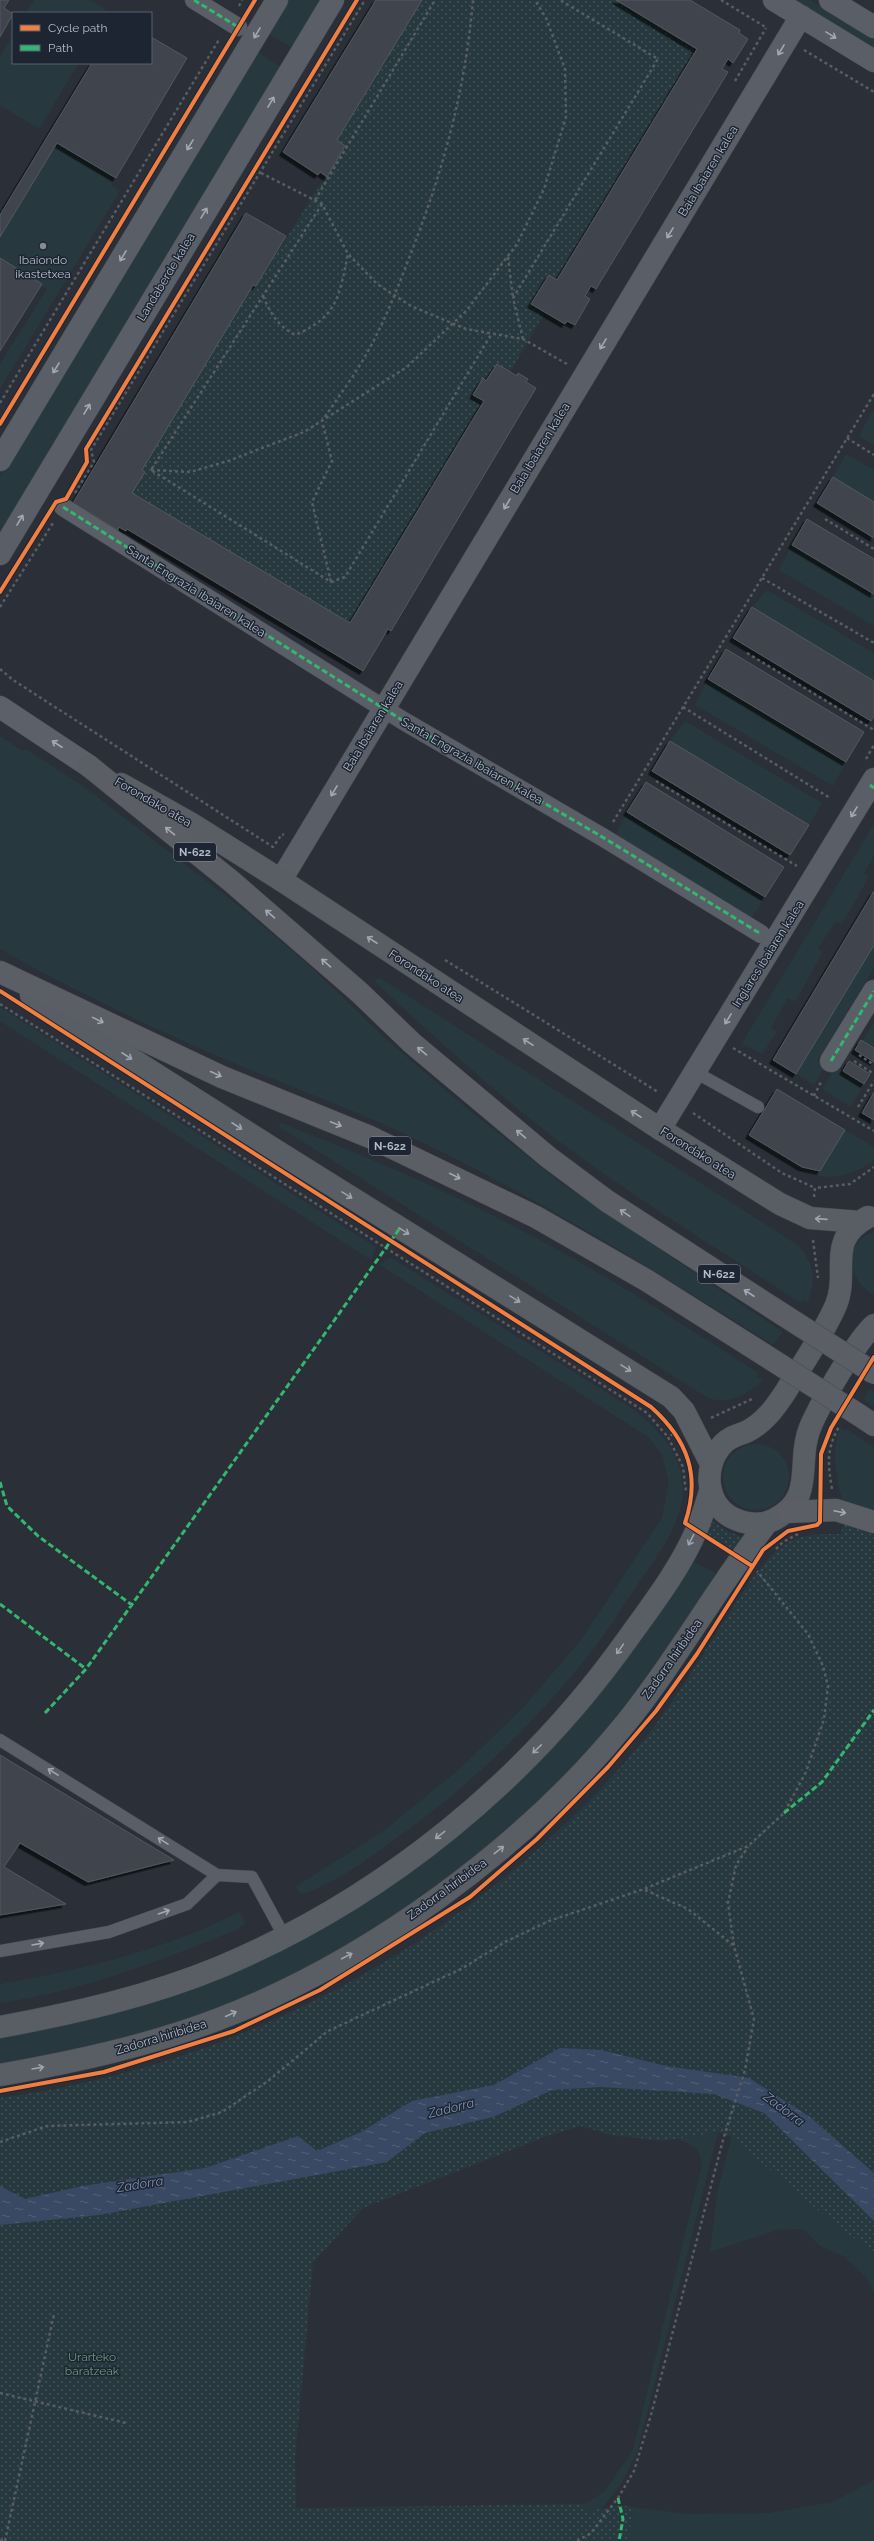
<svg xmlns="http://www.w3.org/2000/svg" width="874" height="2541" font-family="Raleway,sans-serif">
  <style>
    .grass { fill: #27393e }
    .park { fill: url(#park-dots) }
    .water { fill: url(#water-ripples) }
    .building { fill: #41454d; stroke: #52575f; filter: url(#shadow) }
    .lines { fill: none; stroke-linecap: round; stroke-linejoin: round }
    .service-casing { stroke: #464a51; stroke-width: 13 }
    .pedestrian-casing { stroke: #464a51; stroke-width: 19 }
    .minor-casing { stroke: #464a51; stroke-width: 23 }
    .secondary-casing { stroke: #464a51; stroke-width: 23 }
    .primary-casing { stroke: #484c55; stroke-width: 23 }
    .trunk-casing { stroke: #474b53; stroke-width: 23 }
    .path { stroke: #575d63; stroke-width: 2.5; stroke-dasharray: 3 3; stroke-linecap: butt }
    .service { stroke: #5a5e66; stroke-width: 12 }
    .pedestrian { stroke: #5a5e66; stroke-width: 18 }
    .minor { stroke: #5a5e66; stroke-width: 22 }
    .secondary { stroke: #595d64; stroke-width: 22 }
    .primary { stroke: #5c6068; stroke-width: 22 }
    .trunk { stroke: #5b5e64; stroke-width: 22 }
    .trunk-bridge-casing { stroke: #474b53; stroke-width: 23; stroke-linecap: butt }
    .trunk-bridge { stroke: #5b5e64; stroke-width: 22 }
    .quiet { stroke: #33b770; stroke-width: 3; stroke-dasharray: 6 3; stroke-linecap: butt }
    .cycleway-casing { stroke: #1d2533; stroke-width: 6 }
    .cycleway { stroke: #f27e40; stroke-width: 4 }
    .oneway { stroke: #a2a8b5 }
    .oneway2 { stroke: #a2a9b6 }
    .oneway3 { stroke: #9da4b0 }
    .poi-dot { fill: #848a96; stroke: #1d2533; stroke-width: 1.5 }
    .labels { text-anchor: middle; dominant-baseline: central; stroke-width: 3; stroke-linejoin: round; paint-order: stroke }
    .shield { fill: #1d2533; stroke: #878e9c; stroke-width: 1 }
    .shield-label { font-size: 11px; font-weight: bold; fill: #b4bbc9 }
    .street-label { font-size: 12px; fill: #b4bbc9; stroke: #1d2533 }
    .poi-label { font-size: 12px; fill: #b4bbc9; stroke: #1d2533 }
    .park-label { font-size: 12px; fill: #6b9a78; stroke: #1d2533 }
    .water-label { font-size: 13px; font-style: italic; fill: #7c90b0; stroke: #1d2533 }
  </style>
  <defs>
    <pattern id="park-dots" width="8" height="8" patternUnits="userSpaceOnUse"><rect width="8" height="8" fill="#27393e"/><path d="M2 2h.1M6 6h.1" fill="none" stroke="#445459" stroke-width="1.8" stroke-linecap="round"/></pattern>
    <pattern id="water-ripples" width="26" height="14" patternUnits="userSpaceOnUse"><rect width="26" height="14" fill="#394863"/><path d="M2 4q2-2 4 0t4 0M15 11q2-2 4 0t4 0" fill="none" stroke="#536078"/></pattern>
    <filter id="shadow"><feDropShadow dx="-3.5" dy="3.5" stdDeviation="0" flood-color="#0009"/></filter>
  </defs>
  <rect width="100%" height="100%" fill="#2a2f38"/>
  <!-- grass -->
  <path class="grass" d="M34,0H90L109,12L26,13Z
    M286,0H322L293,48L267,33Z
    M791,0H810L874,38V50Z
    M13,35V63H79L39,129L0,105V57Z
    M256,51L282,68L0,535V475Z
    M57,143L116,178L111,185L120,191L0,389V364L47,289L0,258V237Z
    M872,411L874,412V445L859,436Z
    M846,454L874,470V502L833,477Z
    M792,545L874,594V626L779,570Z
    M767,590L874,653V681L752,607Z
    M708,679L846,762L833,786L695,705Z
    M685,721L822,803L809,825L670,741Z
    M0,736L23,751L26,749L83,786L238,905L310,966L385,1038L458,1101L561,1183L783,1332L773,1345C655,1271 536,1196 409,1136C344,1105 274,1081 208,1052C137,1021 67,987 0,949Z
    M627,812L765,897L751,919L615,837Z
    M874,824V856L864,873L869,877L842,924L836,921L818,948L823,952L795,1002L788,998L771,1028L778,1031L762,1054L742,1043Z
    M874,945V968L817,1061L825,1066L814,1085L796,1074Z
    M380,978L799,1246C815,1266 817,1280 807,1303L803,1300L801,1303C719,1250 635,1198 557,1140C493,1091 433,1036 374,981Z
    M0,1007L376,1247L371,1260L0,1021Z
    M874,1022V1048L863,1041Z
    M835,1067L864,1084L851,1107L822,1089Z
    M281,1123C366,1156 451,1192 532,1236C610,1277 684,1325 758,1373L756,1376L763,1380C747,1394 730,1405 708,1398L278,1126Z
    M845,1130L874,1147V1160C869,1165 862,1168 855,1171C815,1190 780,1158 747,1137L749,1135L802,1167L820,1171Z
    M874,1232V1295C847,1281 842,1241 874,1232Z
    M390,1257L633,1409C660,1430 684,1455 683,1492C681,1527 653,1562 634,1590C620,1610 607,1632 592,1651C536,1722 468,1788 394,1840C364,1862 337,1882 302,1894L295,1887L382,1832L456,1772L522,1709L581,1640L662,1518L669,1482L662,1454L648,1437L380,1265Z
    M870,1388L874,1391V1407L864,1400Z
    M840,1428L845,1431L846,1429L874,1447V1511L842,1499C836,1476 831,1451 840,1428Z
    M723 1477a33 33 0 1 1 66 0a33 33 0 1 1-66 0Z
    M690,1560L716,1573L673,1644L620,1718L524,1818L447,1881L325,1959L246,1997L183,2021L108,2045L0,2067V2038L87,2018L164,1996L485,1812L560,1740L618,1669Z
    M240,1912L245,1923L238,1929C160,1961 83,1991 0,2003V1984C59,1974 116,1961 172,1941C195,1933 218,1922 240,1912Z
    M740,2104L874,2221V2292L866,2277L843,2256L820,2246L803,2229L777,2230L710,2252L717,2194Z
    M718,2132L637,2453L621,2484L588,2527L564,2541H421L585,2512V2504L605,2491L633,2450L702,2164C698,2146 694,2146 678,2139Z
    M874,2480V2541H624L632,2507L686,2514L768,2513L833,2502Z"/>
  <!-- park -->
  <path class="park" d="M422,0H616L697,49L557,280L549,275L532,303L545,312L510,372L497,364L486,381L483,379L484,401L350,623L132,493L145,472L142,470L253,285L256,286L345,146L337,140Z
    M711,1520L725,1530L742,1537L732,1550L706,1534Z
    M843,1524L874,1535V2253L835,2224L731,2137L718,2132L664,2141L611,2135L581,2126L547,2136L363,2208L313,2262L295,2459L296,2508L585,2504V2512L621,2505L632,2507L629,2541H0V2098C246,2064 465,1943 629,1758C664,1718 695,1667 723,1623C738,1600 762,1559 785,1544C803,1533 821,1534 841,1534Z"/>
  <!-- water -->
  <path class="water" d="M560,2048L601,2050L666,2066L749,2078L810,2117L874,2173V2221L764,2113L714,2094L601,2087L552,2090L493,2117L425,2133L387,2162L99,2215L0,2225V2186L25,2199L82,2186L205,2168L298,2136L317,2151L361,2132L412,2101L494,2085Z"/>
  <!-- building -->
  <path class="building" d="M0,0H9L4,8L13,14L0,37Z
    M376,0H422L337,140L345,146L327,177L320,172L318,175L283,152Z
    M616,0H690L740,30L739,33L748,39L733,63L728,59L722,69L728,72L596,289L591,286L585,296L590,299L575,325L567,321L565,324L531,304L549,275L557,280L697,49Z
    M151,37L187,58L116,178L57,143L0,237V215L92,63H151Z
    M246,213L286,236L256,286L253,285L142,470L145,472L132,493L350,623L484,401L473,395L483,378L486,381L497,364L517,376L518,373L528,379L526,382L536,388L391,631L388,629L363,671L127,529L126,531L119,527L118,530L73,503Z
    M0,258L42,284L0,351Z
    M833,477L874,502V538L817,503Z
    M807,519L874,559V594L792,545Z
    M752,607L874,681V716L871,721L733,638Z
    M726,649L864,732L846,762L708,679Z
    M670,741L809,825L790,855L652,771Z
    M646,782L784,867L765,897L627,812Z
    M874,891V945L796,1074L773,1060Z
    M861,1040L874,1048V1062L855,1050Z
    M849,1061L870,1074L864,1084L843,1071Z
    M777,1089L845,1130L820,1171L802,1167L749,1135Z
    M874,1092V1120L862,1113Z
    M0,1755L174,1860L88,1882L20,1843L4,1867L66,1904L0,1915Z"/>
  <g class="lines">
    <!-- service casing -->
    <g class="service-casing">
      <path id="service" d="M695,1072L758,1107
        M0,1740L217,1875L187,1904L109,1932L0,1951
        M217,1875L252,1877L284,1936"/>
    </g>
    <!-- pedestrian casing -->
    <g class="pedestrian-casing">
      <path id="pedestrian" d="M194,0L238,27
        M63,507L402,720L604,838L761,934"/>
    </g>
    <!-- minor casing -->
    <g class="minor-casing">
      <path id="minor" d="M774,0L874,61
        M830,0L874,27
        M0,460L277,0
        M0,554L333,0
        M281,880L801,16
        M831,1061L874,991
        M660,1129L874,779"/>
    </g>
    <!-- secondary casing -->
    <g class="secondary-casing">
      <path id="secondary" d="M121,784L192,824L281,880L660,1129L780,1204L810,1218L860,1222
        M31,995L280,1153L671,1397L684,1411L711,1464
        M868,1217C825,1240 850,1271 836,1305C823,1335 803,1363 786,1391C775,1408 764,1423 746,1432C738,1435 729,1437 723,1444C702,1466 705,1506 735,1519C749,1525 762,1526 775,1519C818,1496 794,1461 812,1423C822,1401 857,1340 874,1325
        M0,2027C75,2013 150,1996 220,1967C384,1898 527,1781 629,1637C652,1605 681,1567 696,1531C702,1518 706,1504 710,1491
        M0,2075C74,2062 148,2046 219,2019C368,1962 524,1848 625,1724C677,1660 716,1588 767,1523"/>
    </g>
    <!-- primary casing -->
    <g class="primary-casing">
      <path id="primary" d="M0,707L89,766"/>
    </g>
    <!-- trunk casing -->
    <g class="trunk-casing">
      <path id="trunk" d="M89,766L231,881L359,992L412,1043L548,1157L607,1201L782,1314
        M0,972L222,1077L370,1137L536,1217L646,1280L763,1354
        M859,1415L874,1425
        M787,1512L836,1510L874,1522"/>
    </g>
    <!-- path -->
    <path class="path" d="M721,0L767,28
      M239,6L242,0
      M804,50L874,92
      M735,81L766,28
      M261,173L322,204L348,254L377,284L411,306L466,329L523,339L567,364
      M315,200L435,0
      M322,204L151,470L331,582L345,577L492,333
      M508,257L513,298
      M263,296C271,314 277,325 295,335C338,317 339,296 348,254
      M523,339L513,298L658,59L560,0
      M0,403L220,38
      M847,438L874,455
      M151,470L190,472L228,461L304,432L407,367L467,310L517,244L544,189L566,117L565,69L546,18L535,0
      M75,493L94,462L91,450L365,0
      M825,519L874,549
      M762,578L874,643
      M331,582L312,502L332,461L322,421C337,399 354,376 367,353C385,321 398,287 411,253C444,168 465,91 473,0
      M0,607L53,523
      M747,653L874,730
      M0,669L13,680L273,847L282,834L284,835
      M683,707L830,798
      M866,759L874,745
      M656,781L797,866
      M613,822L874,394
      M445,960L658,1092
      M0,1004L647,1413L668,1437
      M733,1048L874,1131
      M859,1055L874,1065
      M854,1061L874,1074
      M814,1096L822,1080
      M858,1107L874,1081
      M693,1113L782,1173L815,1188
      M814,1197L815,1188L850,1184L874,1167
      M813,1240L818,1278
      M711,1418L752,1399
      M673,1434L668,1437L683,1467L686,1492
      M832,1489C828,1465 826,1449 839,1427
      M776,1549L783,1542L798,1534
      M645,1890L688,1909L733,1945
      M0,2142L47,2126L188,2122L222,2112L268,2081L328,2031L461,1969L505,1942L549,1921L644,1889L748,1846L784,1813L806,1772L824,1719L828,1686L823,1666L808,1634L757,1571
      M0,2393L126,2423
      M0,2540L4,2541
      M5,2541L54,2314
      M577,2541L591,2533L618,2498L634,2471L651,2415L723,2140L745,2070L754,2019L734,1946L728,1903L736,1865L748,1847"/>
    <!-- service -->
    <use href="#service" class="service"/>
    <!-- pedestrian -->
    <use href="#pedestrian" class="pedestrian"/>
    <!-- minor -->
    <use href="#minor" class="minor"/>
    <!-- secondary -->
    <use href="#secondary" class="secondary"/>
    <!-- primary -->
    <use href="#primary" class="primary"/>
    <!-- trunk -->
    <use href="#trunk" class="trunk"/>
    <!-- trunk-bridge casing -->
    <g class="trunk-bridge-casing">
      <path id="trunk-bridge" d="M782,1314L874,1373
        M763,1354L859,1415"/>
    </g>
    <!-- trunk-bridge -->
    <use href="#trunk-bridge" class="trunk-bridge"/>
    <!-- quiet -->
    <path class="quiet" d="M194,0L238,27
      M63,507L402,720L604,838L761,934
      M870,785L874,788
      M831,1061L874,991
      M0,1482L7,1506L38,1536L132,1605
      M0,1604L86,1669
      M45,1713L86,1669L400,1228
      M784,1813L822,1782L874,1710
      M618,2498L623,2519L619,2541"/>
    <!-- cycleway casing -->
    <g class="cycleway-casing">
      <path id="cycleway" d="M0,424L255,0
        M0,592L56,502L66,499L87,462L86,449L357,0
        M0,991L651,1407C688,1440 701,1476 685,1523L752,1566
        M0,2091L104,2072L234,2031L320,1990L470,1897L537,1839L608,1767L656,1711L697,1654L763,1550L788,1531L817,1525L820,1522L821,1454L831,1428L874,1357"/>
    </g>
    <!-- cycleway -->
    <use href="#cycleway" class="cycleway"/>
  </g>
  <!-- one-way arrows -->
  <defs><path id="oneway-shaft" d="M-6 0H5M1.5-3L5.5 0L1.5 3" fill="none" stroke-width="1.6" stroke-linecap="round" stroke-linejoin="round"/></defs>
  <g class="oneway">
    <use href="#oneway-shaft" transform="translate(257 33) rotate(121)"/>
    <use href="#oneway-shaft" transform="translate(831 35) rotate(32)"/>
    <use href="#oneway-shaft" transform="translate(781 50) rotate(121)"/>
    <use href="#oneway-shaft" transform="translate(271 102) rotate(-59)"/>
    <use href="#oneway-shaft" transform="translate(190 145) rotate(121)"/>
    <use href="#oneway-shaft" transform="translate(204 213) rotate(-59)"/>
    <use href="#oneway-shaft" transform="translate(670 233) rotate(121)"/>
    <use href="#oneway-shaft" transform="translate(123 256) rotate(121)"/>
    <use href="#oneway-shaft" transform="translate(603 344) rotate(121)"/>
    <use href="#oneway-shaft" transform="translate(56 368) rotate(121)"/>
    <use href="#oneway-shaft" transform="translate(87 409) rotate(-59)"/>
    <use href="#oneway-shaft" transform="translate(507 504) rotate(121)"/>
    <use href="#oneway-shaft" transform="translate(20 520) rotate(-59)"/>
    <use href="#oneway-shaft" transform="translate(334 791) rotate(121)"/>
    <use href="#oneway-shaft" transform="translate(854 812) rotate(121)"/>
    <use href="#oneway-shaft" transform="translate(170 831) rotate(-141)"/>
    <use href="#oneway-shaft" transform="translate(270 914) rotate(-139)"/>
    <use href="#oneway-shaft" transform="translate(326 963) rotate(-139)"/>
    <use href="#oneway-shaft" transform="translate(728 1019) rotate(122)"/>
    <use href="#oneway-shaft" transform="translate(98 1020) rotate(26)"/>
    <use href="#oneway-shaft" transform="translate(422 1051) rotate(-140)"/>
    <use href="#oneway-shaft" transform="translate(216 1074) rotate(25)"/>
    <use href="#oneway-shaft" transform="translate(336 1124) rotate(22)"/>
    <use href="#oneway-shaft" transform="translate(521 1134) rotate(-140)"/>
    <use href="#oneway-shaft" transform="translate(455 1176) rotate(27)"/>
    <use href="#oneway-shaft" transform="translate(625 1213) rotate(-146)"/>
    <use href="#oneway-shaft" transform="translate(749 1293) rotate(-147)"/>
    <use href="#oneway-shaft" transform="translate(840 1512) rotate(12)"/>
    <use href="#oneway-shaft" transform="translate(53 1772) rotate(-148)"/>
    <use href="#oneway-shaft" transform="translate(163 1841) rotate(-148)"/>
    <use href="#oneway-shaft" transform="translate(164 1912) rotate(-19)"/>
    <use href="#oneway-shaft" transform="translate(38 1944) rotate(-10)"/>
  </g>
  <use class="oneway2" href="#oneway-shaft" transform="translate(57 744) rotate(-147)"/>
  <g class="oneway3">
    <use href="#oneway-shaft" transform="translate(372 940) rotate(-147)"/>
    <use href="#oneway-shaft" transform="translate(528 1042) rotate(-147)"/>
    <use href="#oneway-shaft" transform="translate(127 1056) rotate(33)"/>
    <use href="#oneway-shaft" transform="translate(636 1114) rotate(-147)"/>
    <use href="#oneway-shaft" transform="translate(237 1126) rotate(33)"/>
    <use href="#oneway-shaft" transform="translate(347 1195) rotate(32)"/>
    <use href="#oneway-shaft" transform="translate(821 1219) rotate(-176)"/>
    <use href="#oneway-shaft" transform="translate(404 1231) rotate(32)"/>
    <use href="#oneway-shaft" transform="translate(515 1299) rotate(32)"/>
    <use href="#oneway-shaft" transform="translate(626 1368) rotate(32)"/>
    <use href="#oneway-shaft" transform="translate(691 1540) rotate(117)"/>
    <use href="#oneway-shaft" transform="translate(620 1649) rotate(125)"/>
    <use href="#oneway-shaft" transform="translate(537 1749) rotate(136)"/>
    <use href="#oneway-shaft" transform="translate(440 1835) rotate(142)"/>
    <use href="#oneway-shaft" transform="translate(499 1850) rotate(-38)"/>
    <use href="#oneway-shaft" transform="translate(347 1956) rotate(-28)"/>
    <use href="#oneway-shaft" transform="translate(231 2014) rotate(-24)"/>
    <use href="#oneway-shaft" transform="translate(38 2068) rotate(-10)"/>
  </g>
  <!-- markers -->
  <circle class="poi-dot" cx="43" cy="246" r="4"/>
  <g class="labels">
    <!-- shield labels -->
    <g class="shield">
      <rect x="174" y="843" width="42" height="18" rx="3"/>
      <rect x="369" y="1137" width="42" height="18" rx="3"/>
      <rect x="698" y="1265" width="42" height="18" rx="3"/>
    </g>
    <g class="shield-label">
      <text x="195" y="852">N-622</text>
      <text x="390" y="1146">N-622</text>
      <text x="719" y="1274">N-622</text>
    </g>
    <!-- street labels -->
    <g class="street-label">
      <text transform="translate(708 171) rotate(-59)">Baia ibaiaren kalea</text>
      <text transform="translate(166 277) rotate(-59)">Landaberde kalea</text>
      <text transform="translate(540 448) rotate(-59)">Baia ibaiaren kalea</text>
      <text transform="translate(196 591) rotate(32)">Santa Engrazia ibaiaren kalea</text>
      <text transform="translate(373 726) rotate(-59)">Baia ibaiaren kalea</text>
      <text transform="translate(472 761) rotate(30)">Santa Engrazia ibaiaren kalea</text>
      <text transform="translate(153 802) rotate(30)">Forondako atea</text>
      <text transform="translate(768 954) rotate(-58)">Inglares ibaiaren kalea</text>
      <text transform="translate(426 976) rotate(33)">Forondako atea</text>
      <text transform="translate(698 1153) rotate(32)">Forondako atea</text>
      <text transform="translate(672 1659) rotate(-55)">Zadorra hiribidea</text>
      <text transform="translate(447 1889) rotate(-36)">Zadorra hiribidea</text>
      <text transform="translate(161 2037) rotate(-17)">Zadorra hiribidea</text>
    </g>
    <!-- poi labels -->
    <g class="poi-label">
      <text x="43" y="260">Ibaiondo<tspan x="43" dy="14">ikastetxea</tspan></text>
    </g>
    <!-- park labels -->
    <g class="park-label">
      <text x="92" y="2357">Urarteko<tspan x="92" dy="14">baratzeak</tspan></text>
    </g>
    <!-- water labels -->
    <g class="water-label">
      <text transform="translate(451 2108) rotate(-14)">Zadorra</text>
      <text transform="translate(784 2109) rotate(37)">Zadorra</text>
      <text transform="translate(140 2184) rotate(-9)">Zadorra</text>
    </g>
  </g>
  <!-- legend -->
  <rect x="12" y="12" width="140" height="52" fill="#1d2533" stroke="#59616f"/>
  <rect x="20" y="25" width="20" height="6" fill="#f27e40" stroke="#59616f"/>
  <text x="48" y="32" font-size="12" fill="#b4bbc9">Cycle path</text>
  <rect x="20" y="45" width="20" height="6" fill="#33b770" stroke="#59616f"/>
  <text x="48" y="52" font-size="12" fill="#b4bbc9">Path</text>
</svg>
